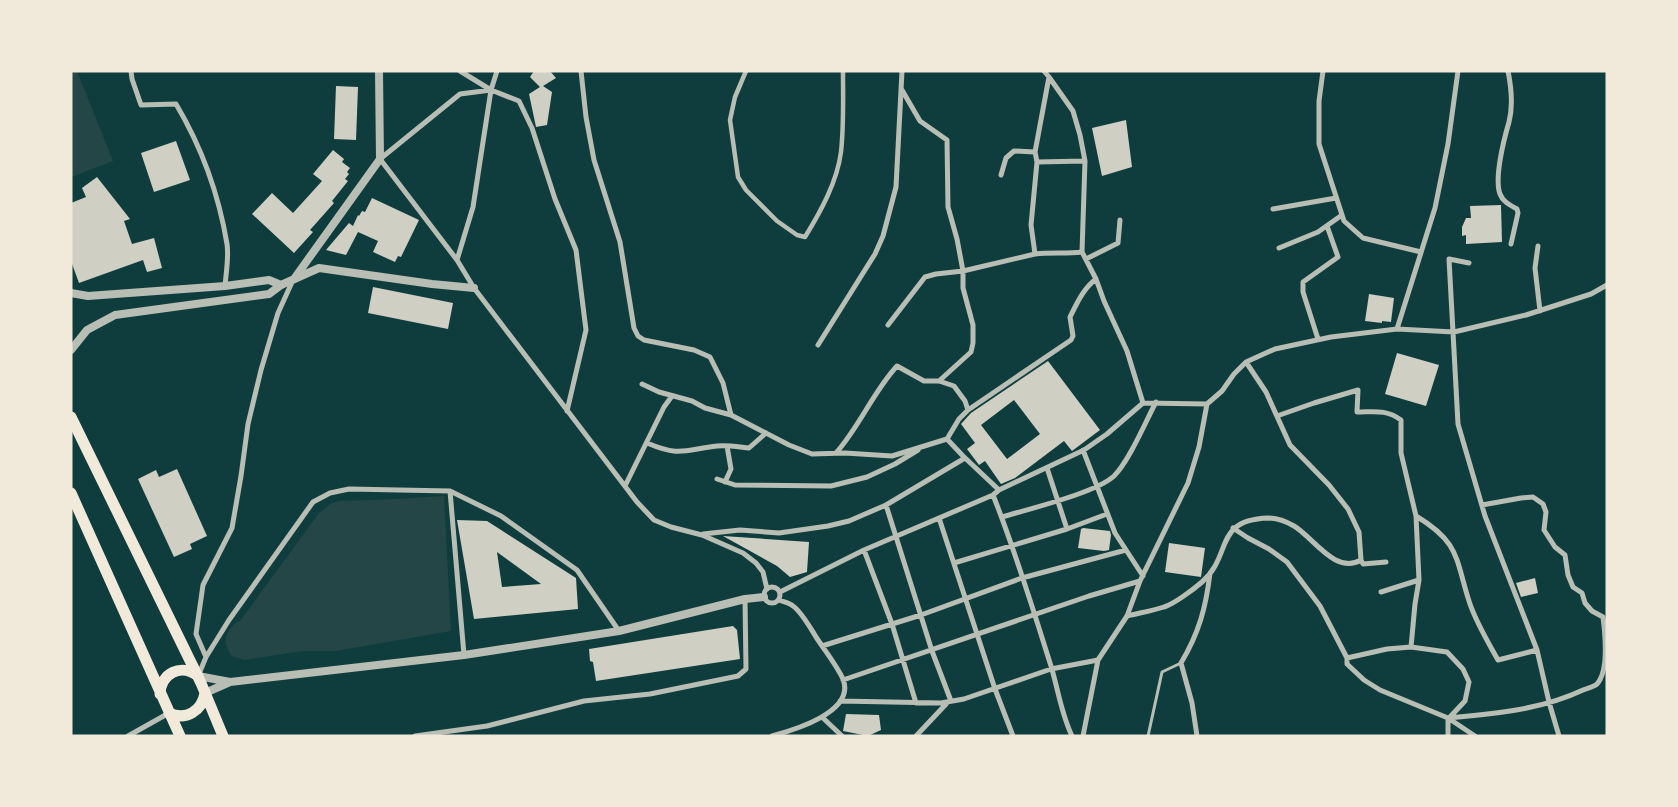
<svg xmlns="http://www.w3.org/2000/svg" width="1678" height="807" font-family="Rubik,sans-serif">
  <style>
    .green { fill: #244646 }
    .building { fill: #cfcfc3; fill-rule: evenodd }
    .lines { fill: none; stroke-linecap: round; stroke-linejoin: round }
    .service { stroke: #b8beb3; stroke-width: 3 }
    .pedestrian { stroke: #b8beb3; stroke-width: 4.5 }
    .minor { stroke: #b8beb3; stroke-width: 5 }
    .tertiary { stroke: #b8beb3; stroke-width: 8 }
    .trunk { stroke: #f1e9da; stroke-width: 11 }
  </style>
  <rect width="100%" height="100%" fill="#0f3d3e"/>
  <!-- green -->
  <path class="green" d="M71,71H77L113,161L71,177Z
    M444,496L451,631L336,651H302L245,660L231,656L226,645V637L229,630L235,623L240,621L319,513L330,504L339,501L396,499Z"/>
  <!-- building -->
  <path class="building" d="M534,71H550L556,78L543,86L552,92L547,125L536,127L529,94L540,87L530,77Z
    M336,86L358,87L356,140L334,139Z
    M1126,120L1132,167L1102,176L1092,128Z
    M176,141L190,180L154,192L141,153Z
    M333,150L344,159L342,162L350,168L347,172L349,174L345,179L348,181L332,201L334,203L310,230L313,232L294,253L252,214L272,193L293,213L322,181L313,174Z
    M97,177L130,219L124,221L132,244L154,238L162,268L147,272L143,260L79,283L71,261V203L86,197L82,188Z
    M372,198L419,220L401,257L398,256L395,262L373,252L378,241L358,232L346,255L326,250L349,223L353,226L358,215L359,216L362,211L365,212Z
    M1501,205L1502,242L1466,244V235L1462,236V227L1466,218H1471L1470,206Z
    M373,287L453,303L448,329L368,313Z
    M1369,294L1394,298L1391,322L1382,321V323L1365,321Z
    M1397,353L1439,365L1426,406L1385,394Z
    M1048,361L1100,430L1072,451L1064,441L1015,478L1001,484L985,461L979,465L967,449L975,443L961,424L971,413ZM1014,400L1040,434L1007,459L981,425Z
    M177,469L207,536L190,544L192,549L174,557L138,479L156,470L159,477Z
    M457,520L487,521L576,578L578,609L474,619ZM497,552L541,584L502,587Z
    M1083,528L1110,531L1111,535L1109,550L1104,551L1078,548L1081,529Z
    M723,536L809,542L807,572L790,577L777,566Z
    M1169,543L1205,548L1201,577L1165,572Z
    M1535,578L1538,593L1521,597L1516,583Z
    M733,626L737,630L740,659L596,681L593,662L590,661L589,649Z
    M846,714L879,715L881,730L868,736L843,731Z"/>
  <g class="lines">
    <!-- service -->
    <path class="service" d="M1148,736L1162,672L1181,663"/>
    <!-- pedestrian -->
    <path class="pedestrian" d="M746,71L735,97L730,120L738,177L746,190L777,221L797,235L805,237C821,211 837,182 841,152C844,125 843,98 843,71"/>
    <!-- minor -->
    <path class="minor" d="M131,71L132,79L141,105L176,104C201,146 219,196 227,244C229,257 226,273 225,286
      M460,71L491,90L519,101L532,128L555,199L576,250L586,330L567,411
      M581,71L586,117L594,160L620,242L634,328L638,336L644,340L694,350L710,357L723,383L731,415L789,445L812,454L845,453L892,456L947,439
      M1044,71L1049,77L1073,111L1080,135L1085,161L1082,252L1096,279L1104,301L1127,351L1143,403
      M1323,71L1319,101V144L1344,221L1363,238L1421,252
      M1508,71C1511,86 1513,107 1509,122C1504,139 1494,178 1500,194C1503,202 1510,205 1517,209L1518,213L1511,244
      M491,90L460,94L380,159L457,260L474,288L637,502L654,520L671,527L702,535L743,553L756,563L763,572L767,589
      M902,90L920,121L947,140L948,207L957,239L963,271V288L973,325V343L971,352L939,381
      M1037,162L1085,161
      M1001,175L1006,158L1014,151L1035,152
      M1273,209L1336,198
      M1538,246L1535,268L1540,311
      M1279,248L1318,232L1342,215
      M1035,254L1031,225L1037,162L1035,152L1049,77
      M1086,259L1118,243L1120,220
      M457,260L473,207L491,90L497,71
      M1469,263L1449,259L1458,424L1485,516L1537,650L1549,702L1559,736
      M888,325L925,277L936,274L963,271L1035,254C1051,252 1066,254 1082,252
      M1397,329L1435,208L1448,144L1458,71
      M1318,339L1303,292V282L1338,257L1327,226
      M818,345L875,254L883,236L896,187L902,71
      M1246,362L1266,392L1290,445L1329,485L1348,509L1359,532L1361,560
      M642,384L659,392L692,401L705,408L731,415
      M1143,403L1207,404L1222,391L1234,374L1246,362L1275,349L1331,337L1397,329L1454,332L1526,315L1591,294L1607,285
      M1277,416L1314,403L1358,390L1357,412C1374,412 1386,409 1401,420V453L1416,516C1461,543 1455,559 1470,604C1477,624 1488,642 1498,660L1537,650
      M947,439L959,419L968,410L1071,340L1073,336L1070,317C1077,303 1083,289 1096,279
      M947,439L963,456L999,490
      M647,443C680,457 684,450 717,446C727,445 739,447 749,448L766,433
      M1083,450L1115,533L1143,576
      M836,453C860,426 873,392 897,366L924,381H939L954,386L965,401L968,410
      M1047,468L1067,529
      M717,479L735,485L831,486L867,477L895,464L918,450
      M725,482L731,469L727,446
      M625,486L664,407L672,396
      M450,491L464,655
      M993,495C1015,550 1033,609 1051,666C1058,689 1061,713 1072,736
      M886,505L932,651L951,701
      M1002,517C1028,509 1096,493 1114,476C1129,461 1145,423 1156,402
      M939,518L995,689L1013,736
      M1233,528L1248,538L1269,549L1287,562L1320,606L1347,658V664L1364,680L1380,690L1448,718L1475,736
      M703,534L740,530L779,533L828,526L849,521L886,505L965,458
      M864,550L892,624L916,703
      M1361,560L1363,564L1386,562
      M954,563L1067,529L1107,514
      M764 595a8 8 0 1 1 16 0a8 8 0 1 1-16 0Z
      M780,592L864,550L993,495L999,490L1084,450L1107,434L1143,403
      M1381,592L1419,580L1416,516
      M1127,616C1139,613 1152,611 1164,607C1174,604 1194,589 1202,582C1233,555 1213,520 1268,518C1276,518 1287,522 1294,526C1313,537 1335,575 1361,560
      M822,646L921,615L1022,578L1126,550
      M1411,647L1415,604L1419,580
      M206,657L229,620L313,502L330,493L349,489L450,491L501,516L577,570L619,631
      M1347,658L1387,649L1411,647L1447,652L1463,669L1469,682L1465,701L1449,718
      M199,674L206,657L196,634L203,585L232,528L241,476L248,424L261,370L278,313L293,280
      M843,680L1089,596L1140,581
      M840,701L941,703L964,699L1051,669L1098,660
      M823,718L842,736
      M1448,718C1493,714 1541,710 1583,690C1587,688 1594,687 1597,684C1609,671 1605,633 1603,617L1592,611L1585,603L1582,593L1573,587L1568,575L1565,555L1555,547L1544,530L1546,512L1543,504L1533,497L1521,498L1482,505
      M128,736L169,713
      M415,736L487,726L584,701L650,694L738,676L746,669L745,599
      M772,736C794,730 856,712 843,679C837,666 826,652 818,640C812,631 802,612 793,606C790,603 784,602 779,600
      M916,736L948,702
      M1083,736L1098,660L1127,616L1140,581L1188,483L1199,447L1207,404
      M1197,736L1192,703L1181,663C1199,633 1206,607 1210,573
      M1448,736V718"/>
    <!-- tertiary -->
    <path class="tertiary" d="M294,279L380,159L379,71
      M71,293L88,296L225,286L269,280L281,285
      M71,350L87,330L115,315L269,294L281,285L319,268L432,284L474,288
      M198,676L230,682L205,693
      M230,682L464,655L619,631L745,599L764,597"/>
    <!-- trunk -->
    <path class="trunk" d="M71,417L201,683L223,736
      M71,493L180,736
      M160,694C161,673 181,663 198,676
      M169,713C186,721 202,711 205,693"/>
  </g>
  <!-- border -->
  <rect width="1678" height="807" fill="none" stroke="#f1e9da" stroke-width="145"/>
</svg>
